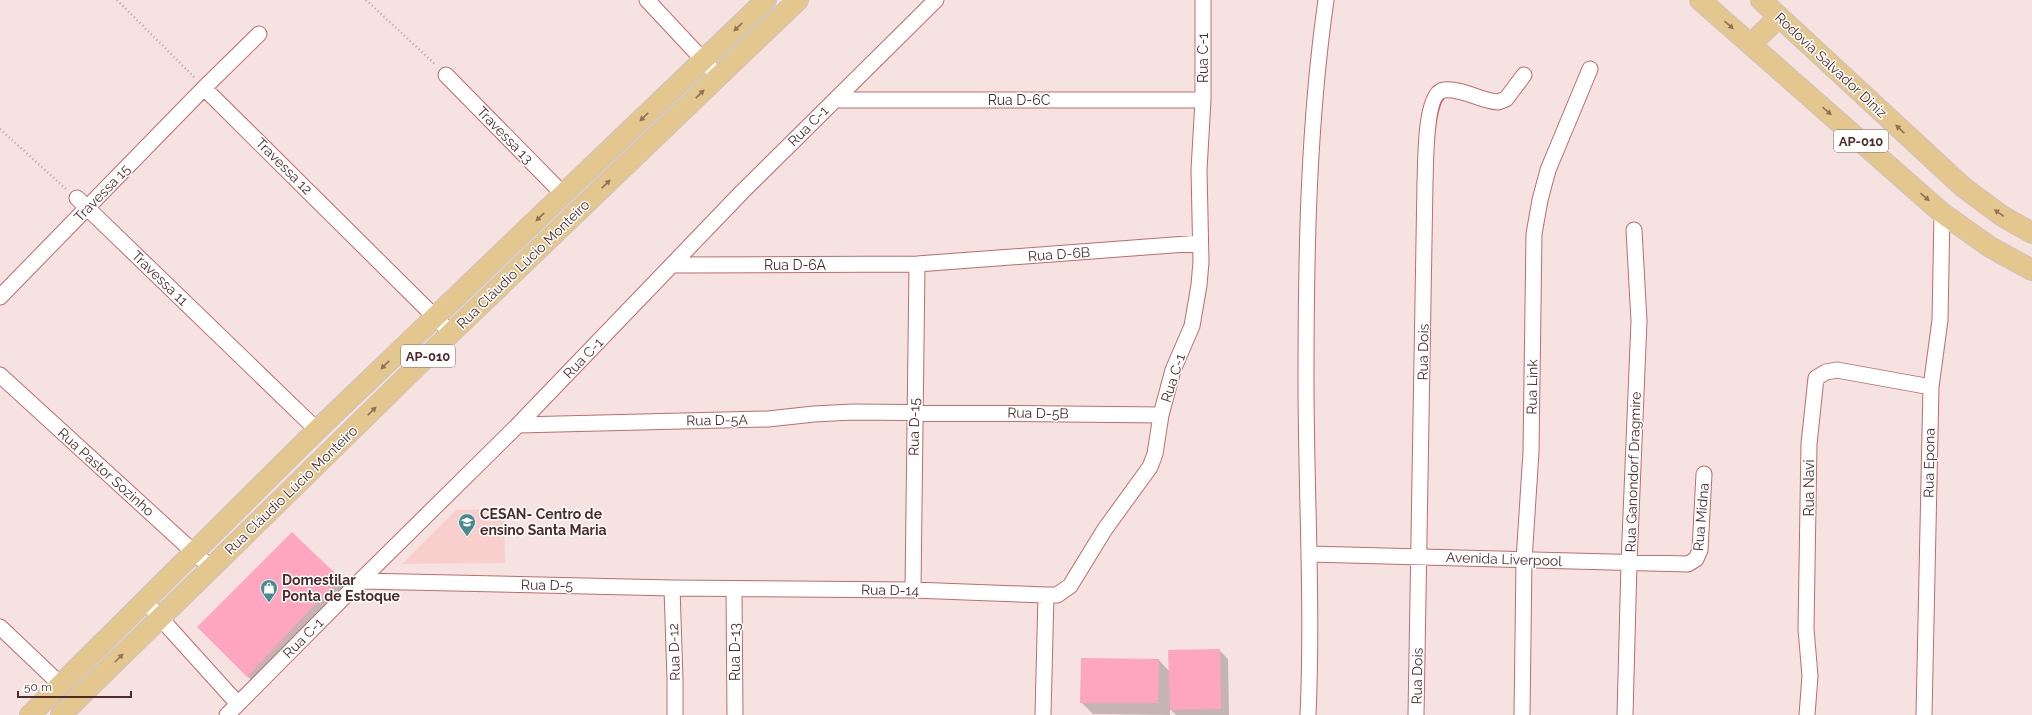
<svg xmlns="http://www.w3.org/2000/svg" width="2032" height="715" font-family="Raleway,sans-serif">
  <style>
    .built { fill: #f9cfce }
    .shadow { fill: #0003 }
    .building { fill: #fea5bf }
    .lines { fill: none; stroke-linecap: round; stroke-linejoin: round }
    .minor-casing { stroke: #c16b6b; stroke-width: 17 }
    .major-casing { stroke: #cdc3c3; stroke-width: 22 }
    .path { stroke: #bca2a1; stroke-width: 2.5; stroke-dasharray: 1 3; stroke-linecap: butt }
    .minor { stroke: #fff; stroke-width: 15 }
    .major { stroke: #e3c78e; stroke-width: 20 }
    .oneway { fill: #917157 }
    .labels { text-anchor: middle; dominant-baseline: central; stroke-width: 3; stroke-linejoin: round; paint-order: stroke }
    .shield { fill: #fff; stroke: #836a6a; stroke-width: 1 }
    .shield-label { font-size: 13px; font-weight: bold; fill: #4e2a2a }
    .street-label { font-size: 14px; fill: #4e2a2a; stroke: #fff }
    .poi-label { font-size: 14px; font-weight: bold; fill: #4e2a2a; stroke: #fff; text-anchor: start }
  </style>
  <rect width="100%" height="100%" fill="#f6e2e1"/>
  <!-- built -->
  <path class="built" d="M504,509L505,563L402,564L456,510Z"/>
  <!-- shadow -->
  <path class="shadow" d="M292,534L350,591L259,688L199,627Z
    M1219,650L1228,659L1229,715H1176L1170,709V715L1093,714L1081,702L1159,660L1170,672Z"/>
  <!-- building -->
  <path class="building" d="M292,532L340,578L247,677L197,627Z
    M1220,649L1221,709L1170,710L1168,650Z
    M1081,658L1159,659L1158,703H1080Z"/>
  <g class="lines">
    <!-- minor casing -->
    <g class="minor-casing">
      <path id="minor" d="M647,0L719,77
        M446,75L564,195
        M204,88L451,333
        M835,100H1203
        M77,198L317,430
        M673,265L917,264L1200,243
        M0,297L204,88L259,34
        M0,375L211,568
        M518,425L768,419L814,414L853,412L1161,415
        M1310,554L1688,564L1696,559L1700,550L1704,474
        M360,581L672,588L913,590L1046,595
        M672,588L675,679V715
        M734,589L735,715
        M913,590L917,264
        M145,601L238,704
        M0,627L61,685
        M227,715L360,581L518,425L742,192L936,0
        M1043,715L1046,595H1057L1070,586L1105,529L1150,467L1155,454L1161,415L1173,370L1192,326L1199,285L1201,262L1199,170L1203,100V0
        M1308,715C1313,603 1306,492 1306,381C1306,254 1308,126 1326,0
        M1416,715L1425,182C1426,166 1424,92 1444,90C1463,88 1480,101 1498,102L1506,99L1524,75
        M1522,715L1524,560L1531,452L1534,234L1540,200L1548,170L1590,69
        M1625,715L1629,563L1639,321L1634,230
        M1807,715L1810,676L1806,629L1809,444L1816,378L1826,372L1837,370L1931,387
        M1924,715L1931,387L1940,320L1942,213"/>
    </g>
    <!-- major casing -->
    <g class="major-casing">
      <path id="major" d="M1700,0L1942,213L1990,247L2032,270
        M1761,0L1963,187L2002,216L2032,233
        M1751,44L1779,17
        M30,715L317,430L766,0
        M61,715L451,333L798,0"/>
    </g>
    <!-- path -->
    <path class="path" d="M117,0L194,77
      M366,0L436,65
      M0,129L66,189"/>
    <!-- minor -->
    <use href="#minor" class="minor"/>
    <!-- major -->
    <use href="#major" class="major"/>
  </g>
  <!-- one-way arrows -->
  <defs><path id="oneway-solid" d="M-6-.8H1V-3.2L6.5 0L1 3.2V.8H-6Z"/></defs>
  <g class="oneway">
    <use href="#oneway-solid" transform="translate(1729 25) rotate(41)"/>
    <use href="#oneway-solid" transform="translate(738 27) rotate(136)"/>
    <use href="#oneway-solid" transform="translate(700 94) rotate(-44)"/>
    <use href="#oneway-solid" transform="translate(1827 111) rotate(41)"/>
    <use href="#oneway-solid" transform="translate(644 117) rotate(136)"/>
    <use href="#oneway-solid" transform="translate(1900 129) rotate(-137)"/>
    <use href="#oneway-solid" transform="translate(606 184) rotate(-44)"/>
    <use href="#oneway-solid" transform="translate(1925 197) rotate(41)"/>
    <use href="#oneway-solid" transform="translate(1999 213) rotate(-145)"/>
    <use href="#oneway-solid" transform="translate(540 217) rotate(136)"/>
    <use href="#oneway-solid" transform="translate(385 365) rotate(136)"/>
    <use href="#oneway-solid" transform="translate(372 411) rotate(-44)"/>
    <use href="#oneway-solid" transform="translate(119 658) rotate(-45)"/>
  </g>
  <!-- icons -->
  <defs>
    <g id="school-pin" transform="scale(0.9)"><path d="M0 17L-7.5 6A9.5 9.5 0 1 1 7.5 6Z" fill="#448c90" stroke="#fff"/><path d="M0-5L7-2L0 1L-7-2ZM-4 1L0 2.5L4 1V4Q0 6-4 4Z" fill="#fff"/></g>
    <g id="shop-pin" transform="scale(0.9)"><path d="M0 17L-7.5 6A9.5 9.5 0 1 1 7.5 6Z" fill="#448c90" stroke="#fff"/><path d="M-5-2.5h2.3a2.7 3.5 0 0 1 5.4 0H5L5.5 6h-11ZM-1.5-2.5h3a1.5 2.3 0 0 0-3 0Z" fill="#fff"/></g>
  </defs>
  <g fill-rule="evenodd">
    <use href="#school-pin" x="467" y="522"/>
    <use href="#shop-pin" x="269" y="588"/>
  </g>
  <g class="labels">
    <!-- shield labels -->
    <g class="shield">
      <rect x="1834" y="130" width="54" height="22" rx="3"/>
      <rect x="401" y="345" width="54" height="22" rx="3"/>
    </g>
    <g class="shield-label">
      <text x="1861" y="141">AP-010</text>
      <text x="428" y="356">AP-010</text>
    </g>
    <!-- street labels -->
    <g class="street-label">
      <text transform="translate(1203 58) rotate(-90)">Rua C-1</text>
      <text transform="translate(1831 65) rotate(43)">Rodovia Salvador Diniz</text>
      <text x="1019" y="100">Rua D-6C</text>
      <text transform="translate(808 126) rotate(-45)">Rua C-1</text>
      <text transform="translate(505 135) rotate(46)">Travessa 13</text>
      <text transform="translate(284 166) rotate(45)">Travessa 12</text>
      <text transform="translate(102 193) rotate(-46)">Travessa 15</text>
      <text transform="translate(1059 254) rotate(-4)">Rua D-6B</text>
      <text transform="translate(523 264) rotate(-44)">Rua Cláudio Lúcio Monteiro</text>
      <text x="795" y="265">Rua D-6A</text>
      <text transform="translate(160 278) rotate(44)">Travessa 11</text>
      <text transform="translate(1423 352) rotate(-89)">Rua Dois</text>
      <text transform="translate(583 358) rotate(-46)">Rua C-1</text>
      <text transform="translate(1173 378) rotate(-72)">Rua C-1</text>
      <text transform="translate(1532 387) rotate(-89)">Rua Link</text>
      <text transform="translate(1038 413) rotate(1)">Rua D-5B</text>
      <text transform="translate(717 420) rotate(-1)">Rua D-5A</text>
      <text transform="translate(914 427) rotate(-89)">Rua D-15</text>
      <text transform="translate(1929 463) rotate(-89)">Rua Epona</text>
      <text transform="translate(106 472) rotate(42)">Rua Pastor Sozinho</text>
      <text transform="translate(1633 472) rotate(-88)">Rua Ganondorf Dragmire</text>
      <text transform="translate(1809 488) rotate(-90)">Rua Navi</text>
      <text transform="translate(291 490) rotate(-44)">Rua Cláudio Lúcio Monteiro</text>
      <text transform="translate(1701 517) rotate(-85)">Rua Midna</text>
      <text transform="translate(1504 559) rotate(2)">Avenida Liverpool</text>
      <text transform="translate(547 585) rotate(1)">Rua D-5</text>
      <text transform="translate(890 590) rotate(1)">Rua D-14</text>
      <text transform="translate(303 638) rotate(-45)">Rua C-1</text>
      <text transform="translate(674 652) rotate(-92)">Rua D-12</text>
      <text transform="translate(735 652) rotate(-90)">Rua D-13</text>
      <text transform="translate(1417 676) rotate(-89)">Rua Dois</text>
    </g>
    <!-- poi labels -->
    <g class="poi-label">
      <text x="480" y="514">CESAN- Centro de<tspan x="480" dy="16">ensino Santa Maria</tspan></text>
      <text x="282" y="580">Domestilar<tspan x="282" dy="16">Ponta de Estoque</tspan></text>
    </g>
  </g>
  <!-- scale -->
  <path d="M18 691v6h113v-6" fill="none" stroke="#4e2a2a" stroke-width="2"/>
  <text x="24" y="691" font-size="12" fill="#4e2a2a" stroke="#ffffff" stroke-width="3" paint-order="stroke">50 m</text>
</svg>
